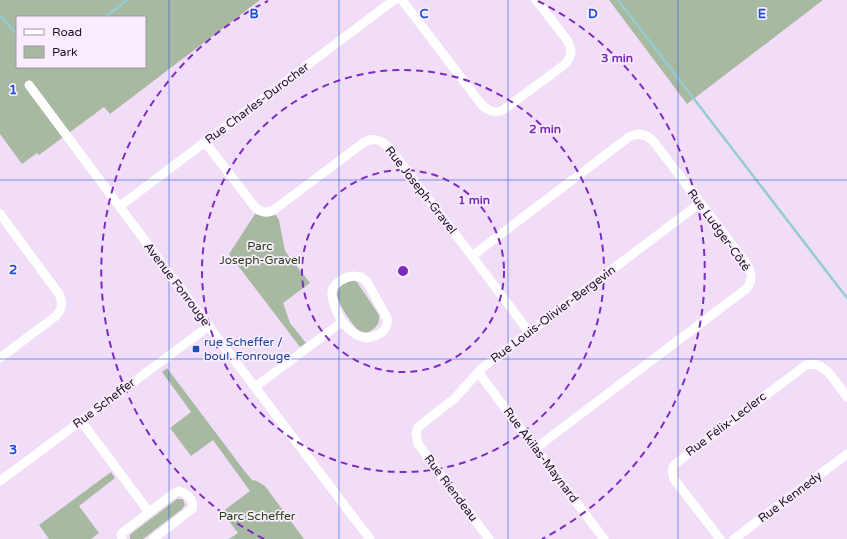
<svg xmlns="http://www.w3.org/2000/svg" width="847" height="539" font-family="'Varela Round',sans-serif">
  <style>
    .green { fill: #a8b9a1; fill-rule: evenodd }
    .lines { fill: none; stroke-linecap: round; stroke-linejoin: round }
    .stream { stroke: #94ccd1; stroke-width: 2.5 }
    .minor { stroke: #fff; stroke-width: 9 }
    .grid { fill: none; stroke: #1d4ed8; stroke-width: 1; stroke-opacity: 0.55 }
    .ring { fill: none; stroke: #7b2cbf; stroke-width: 2; stroke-dasharray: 7 5 }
    .transit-dot { fill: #1a4fb4; stroke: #faedff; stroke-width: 1.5 }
    .labels { text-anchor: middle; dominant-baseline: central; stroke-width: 3.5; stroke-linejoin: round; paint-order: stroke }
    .street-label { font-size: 12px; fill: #1b141e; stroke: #faedff }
    .park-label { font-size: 12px; fill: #21420d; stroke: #faedff }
    .transit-label { font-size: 12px; fill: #164399; stroke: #faedff; text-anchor: start }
    .grid-label { font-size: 13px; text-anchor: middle; font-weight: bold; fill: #1d4ed8; stroke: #faedff; stroke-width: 3.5; stroke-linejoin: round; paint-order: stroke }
    .centre { fill: #7b2cbf; stroke: #faedff; stroke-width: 2 }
    .ring-label { font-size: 12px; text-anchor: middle; font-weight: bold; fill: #7b2cbf; stroke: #faedff; stroke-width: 3.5; stroke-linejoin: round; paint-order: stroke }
  </style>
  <rect width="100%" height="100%" fill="#f2ddf9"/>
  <!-- green -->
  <path class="green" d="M0,0H260L110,114L104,107L39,155L37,153L22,164L0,134ZM17,17H145V67H17Z
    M609,0H823L687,104Z
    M255,214L266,217L276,215L279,220L285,251L310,283L283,303L290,323L306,343L300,347L229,254Z
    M353,280L357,282L379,315C380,324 376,328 369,332C366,332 363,333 360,331C353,327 336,301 337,293C338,285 347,282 353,280Z
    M167,368L243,469L253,481L255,480L265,486L304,539H229L238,533L222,512L250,491L213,440L191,456L170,428L191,412L162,372Z
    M111,472L115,478L79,506L99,533L91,539H49L39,525Z
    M177,499H183L185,505L182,509L143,539H130V535L132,533Z"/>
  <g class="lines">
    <!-- stream -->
    <path class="stream" d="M618,0L847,298
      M0,16L13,30L17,33
      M105,17L127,0"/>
    <!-- minor -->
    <path class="minor" d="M402,0L482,105C489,111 495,114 503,110L564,65C572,57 573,50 567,40L536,0
      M29,85L201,316L370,539
      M205,142L254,206C261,213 267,214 275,209L363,143C374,136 382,140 390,149L472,256L529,332
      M120,206L394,0
      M0,214L59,294C63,302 62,310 56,316L0,358
      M472,256L629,137C639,132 647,134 654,142L746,263C752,272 754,280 746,289L536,448
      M353,276L361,277L367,282L387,318C388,324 387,328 382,332C361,348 342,326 335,307C334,303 331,297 332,292C333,283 345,277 353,276Z
      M478,372L604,539
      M255,387L342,322
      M81,421L149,512
      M0,481L209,326
      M122,539L121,535L122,533L173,494L179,491C187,493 195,501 192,509L153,539
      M489,539L418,444L416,434L418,427L455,398L482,368L700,203
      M720,539L674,479L672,470L675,464L806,365C825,359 837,385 847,397
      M734,539L847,454"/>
  </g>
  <!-- grid -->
  <path class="grid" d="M169,0V539M339,0V539M508,0V539M678,0V539M0,180H847M0,359H847"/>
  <!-- distance rings -->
  <g class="ring">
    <circle cx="403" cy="271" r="101"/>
    <circle cx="403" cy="271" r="201"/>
    <path d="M264 539A302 302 0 0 1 268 1M538 1A302 302 0 0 1 542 539"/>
  </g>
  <!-- markers -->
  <rect class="transit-dot" x="192" y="345" width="8" height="8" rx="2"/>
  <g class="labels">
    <!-- street labels -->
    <g class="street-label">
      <text transform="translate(257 103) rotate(-37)">Rue Charles-Durocher</text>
      <text transform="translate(421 190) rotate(52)">Rue Joseph-Gravel</text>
      <text transform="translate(719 230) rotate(54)">Rue Ludger-Côté</text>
      <text transform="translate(177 284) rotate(53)">Avenue Fonrouge</text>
      <text transform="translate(553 314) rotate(-37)">Rue Louis-Olivier-Bergevin</text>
      <text transform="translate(104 403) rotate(-37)">Rue Scheffer</text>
      <text transform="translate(726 424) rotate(-37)">Rue Félix-Leclerc</text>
      <text transform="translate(541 455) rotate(53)">Rue Akilas-Maynard</text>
      <text transform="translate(451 488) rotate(53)">Rue Riendeau</text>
      <text transform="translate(790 497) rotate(-37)">Rue Kennedy</text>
    </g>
    <!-- park labels -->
    <g class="park-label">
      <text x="260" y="246">Parc<tspan x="260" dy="14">Joseph-Gravel</tspan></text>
      <text x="257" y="516">Parc Scheffer</text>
    </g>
    <!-- transit labels -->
    <g class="transit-label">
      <text x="204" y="342">rue Scheffer /<tspan x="204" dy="14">boul. Fonrouge</tspan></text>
    </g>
  </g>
  <g class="grid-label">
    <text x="254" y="18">B</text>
    <text x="424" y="18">C</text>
    <text x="593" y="18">D</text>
    <text x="762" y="18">E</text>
    <text x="13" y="94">1</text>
    <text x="13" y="274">2</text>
    <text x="13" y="454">3</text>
  </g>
  <circle cx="403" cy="271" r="6" class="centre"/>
  <g class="ring-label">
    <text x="617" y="62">3 min</text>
    <text x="545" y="133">2 min</text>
    <text x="474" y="204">1 min</text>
  </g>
  <!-- legend -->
  <rect x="16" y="16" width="130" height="52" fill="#faedff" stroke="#a196a5"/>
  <rect x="24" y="29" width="20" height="6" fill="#ffffff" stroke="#a196a5"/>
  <text x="52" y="36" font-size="12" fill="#1b141e">Road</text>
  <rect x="24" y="46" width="20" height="12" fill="#a8b9a1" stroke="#a196a5"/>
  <text x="52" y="56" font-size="12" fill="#1b141e">Park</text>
</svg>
